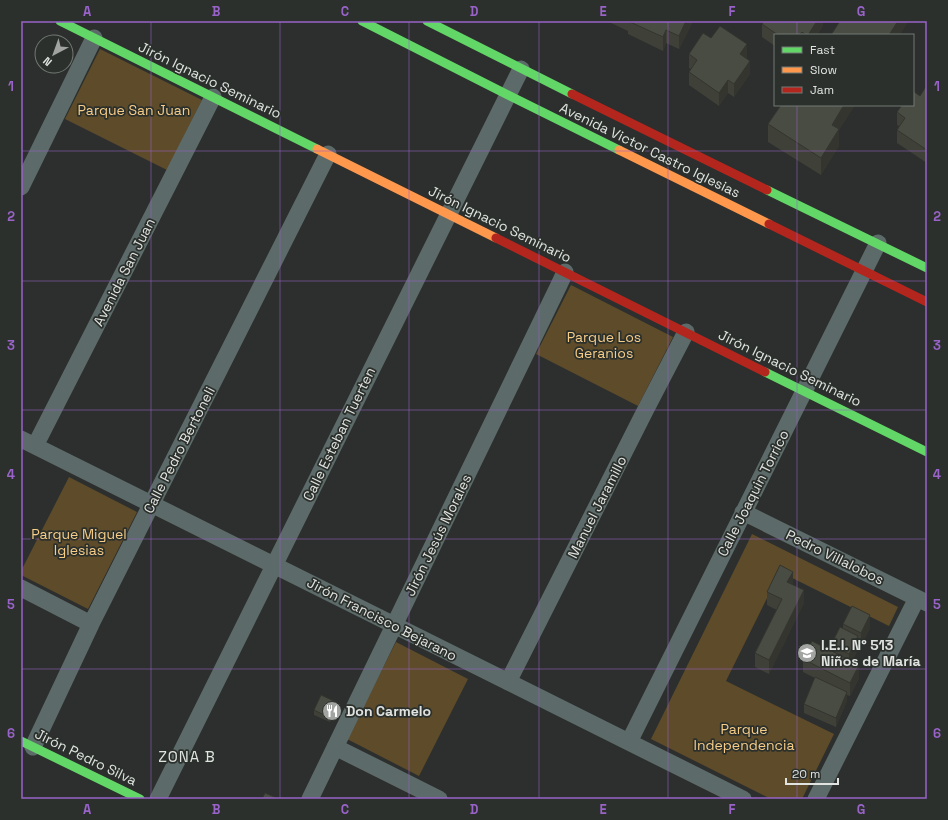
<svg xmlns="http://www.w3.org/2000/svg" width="948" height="820" font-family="'Space Grotesk',sans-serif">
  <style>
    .green { fill: #5d4b2a }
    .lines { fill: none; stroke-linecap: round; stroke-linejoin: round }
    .street { stroke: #5c6b69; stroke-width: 17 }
    .fast { stroke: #63d668; stroke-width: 9 }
    .slow { stroke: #ff974d; stroke-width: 9 }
    .jam { stroke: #b3261e; stroke-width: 9 }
    .wall { fill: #3f4139 }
    .shaded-wall { fill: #33352e }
    .building { fill: #494c42; stroke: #33352e }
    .grid { fill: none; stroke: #9963c9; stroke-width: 1; stroke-opacity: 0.55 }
    .labels { text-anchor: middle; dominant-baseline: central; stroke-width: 3.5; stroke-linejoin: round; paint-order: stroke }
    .street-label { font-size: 14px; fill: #e0e3e0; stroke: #2b302c }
    .park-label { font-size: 14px; fill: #f6cc87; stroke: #2b302c }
    .poi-label { font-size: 14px; font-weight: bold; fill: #e0e3e0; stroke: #2b302c; text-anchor: start }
    .neighbourhood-label { font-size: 15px; letter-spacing: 1px; fill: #e0e3e0; stroke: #2b302c }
    .neatline { fill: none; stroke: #9963c9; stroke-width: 1.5 }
    .grid-label { font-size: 13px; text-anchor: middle; font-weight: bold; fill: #9963c9 }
  </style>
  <rect width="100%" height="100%" fill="#2c2f2d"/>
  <!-- green -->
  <path class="green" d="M100,49L202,100L167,170L65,119Z
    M571,285L673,337L638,406L536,354Z
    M69,477L137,512L88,609L21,575V571Z
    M752,534L898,607L889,626L780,572L726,681L834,734L802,799H771L651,739Z
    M396,642L468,679L419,776L347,739Z"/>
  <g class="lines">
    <!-- street -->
    <path class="street" d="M21,187L94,38
      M21,439L743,799
      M35,446L213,97
      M743,512L927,603
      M21,588L91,624
      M508,682L646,409L686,332
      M629,742L878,243
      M33,747L91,624L328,154
      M335,747L439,799
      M158,799L508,95L521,69
      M310,799L559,285L565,272
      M816,799L917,598"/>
    <!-- fast -->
    <path class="fast" d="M60,21L317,149
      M362,21L508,95L619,150
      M427,21L572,94
      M767,190L927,268
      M765,372L927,452
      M21,741L140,799"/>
    <!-- slow -->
    <path class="slow" d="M317,149L496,238
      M619,150L769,224"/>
    <!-- jam -->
    <path class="jam" d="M572,94L767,190
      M769,224L927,302
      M496,238L765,372"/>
  </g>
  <!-- wall -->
  <path class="wall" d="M607,21H693L679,49L666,43L663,51L628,34V31Z
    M823,21V26L817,35H775V46L762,37V24Z
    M711,38L747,57L746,58L750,74L734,97L728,93L719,106L689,85V72L691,69L689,68V54Z
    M927,85V163L897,143V130L899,126L897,125V112L920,96Z
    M781,105H855L839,130V146L821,175L768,142V124Z
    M793,585L804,603L769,674L755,667V653L777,610L767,605V592Z
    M843,624L870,628L861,646L858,644V649L852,661L859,678L850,696L847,695V701L836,727L804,713V704L815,678L803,672V659L831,651V645L843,628Z
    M338,708L330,722L314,715V710Z"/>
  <!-- shaded-wall -->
  <path class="shaded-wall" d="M686,21H693L679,49V36Z
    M817,21H823V26L817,35H808Z
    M898,21H909L900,35H889Z
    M666,30V43L663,51V37Z
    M747,44V57L740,67V54Z
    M750,61V74L734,97V84Z
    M728,80V93L719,106V93Z
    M844,105H855L839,130V146L821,175V158L832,125Z
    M793,572V585L787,582Z
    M804,590V603L769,674V660Z
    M870,615V628L861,646V633Z
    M858,636V649L849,667V654Z
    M859,665V678L850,696V683Z
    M847,692V701L836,727V718Z
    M338,703V708L330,722V718Z"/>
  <!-- building -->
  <path class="building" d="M628,21H686L679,36L666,30L663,37Z
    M764,21H817L808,35H806L802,32L799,35H778L762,24Z
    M840,21H898L889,35H831Z
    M720,26L747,44L740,54L750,61L734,84L728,80L719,93L689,72L697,60L689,54L703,33L711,38Z
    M927,85V150L897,130L905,118L897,112L902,105H913V91L920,96Z
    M781,105H844L832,125L839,129L821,158L768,124Z
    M780,565L793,572L787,582L804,590L769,660L755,653L782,599L767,592Z
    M852,606L870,615L861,633L843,624Z
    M840,627L858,636L849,654L831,645Z
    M812,641L859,665L850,683L803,659Z
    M815,677L847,692L836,718L804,704Z
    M321,695L338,703L330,718L314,710Z
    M265,793L279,799H262Z"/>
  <!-- grid -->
  <path class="grid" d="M151,21V799M280,21V799M409,21V799M539,21V799M668,21V799M797,21V35M797,105V799M21,151H927M21,281H927M21,410H927M21,539H927M21,669H927"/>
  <!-- icons -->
  <defs>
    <g id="school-disc" transform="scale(1)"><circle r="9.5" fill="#a1a4a1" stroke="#2b302c"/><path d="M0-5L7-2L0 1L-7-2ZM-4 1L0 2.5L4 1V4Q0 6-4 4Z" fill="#fff"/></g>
    <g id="restaurant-disc" transform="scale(1)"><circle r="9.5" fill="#a1a4a1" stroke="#2b302c"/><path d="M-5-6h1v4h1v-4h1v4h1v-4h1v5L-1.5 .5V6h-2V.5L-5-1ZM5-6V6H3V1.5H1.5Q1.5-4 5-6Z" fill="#fff"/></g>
  </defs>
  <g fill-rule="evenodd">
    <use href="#school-disc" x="807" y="653"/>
    <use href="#restaurant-disc" x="332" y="711"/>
  </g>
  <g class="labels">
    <!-- street labels -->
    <g class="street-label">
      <text transform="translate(210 80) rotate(26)">Jirón Ignacio Seminario</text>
      <text transform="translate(650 150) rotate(26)">Avenida Victor Castro Iglesias</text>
      <text transform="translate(500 224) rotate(26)">Jirón Ignacio Seminario</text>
      <text transform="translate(124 272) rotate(-63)">Avenida San Juan</text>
      <text transform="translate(790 368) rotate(26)">Jirón Ignacio Seminario</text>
      <text transform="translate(339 434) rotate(-64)">Calle Esteban Tuerten</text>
      <text transform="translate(179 450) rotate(-63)">Calle Pedro Bertoneli</text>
      <text transform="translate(753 493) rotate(-63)">Calle Joaquin Torrico</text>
      <text transform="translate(597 507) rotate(-63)">Manuel Jaramillo</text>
      <text transform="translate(438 535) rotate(-64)">Jirón Jesús Morales</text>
      <text transform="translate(835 557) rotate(26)">Pedro Villalobos</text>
      <text transform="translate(382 619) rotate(27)">Jirón Francisco Bejarano</text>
      <text transform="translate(86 757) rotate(26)">Jirón Pedro Silva</text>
    </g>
    <!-- park labels -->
    <g class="park-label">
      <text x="134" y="110">Parque San Juan</text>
      <text x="604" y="337">Parque Los<tspan x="604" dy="16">Geranios</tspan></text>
      <text x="79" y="534">Parque Miguel<tspan x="79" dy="16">Iglesias</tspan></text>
      <text x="744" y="729">Parque<tspan x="744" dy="16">Independencia</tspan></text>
    </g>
    <!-- poi labels -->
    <g class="poi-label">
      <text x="821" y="645">I.E.I. N° 513<tspan x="821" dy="16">Niños de María</tspan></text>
      <text x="346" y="711">Don Carmelo</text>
    </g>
    <!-- neighbourhood labels -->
    <g class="neighbourhood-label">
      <text x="187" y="756">ZONA B</text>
    </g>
  </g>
  <!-- border -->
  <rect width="948" height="820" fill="none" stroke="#2b302c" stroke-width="44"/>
  <!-- legend -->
  <rect x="774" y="34" width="140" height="72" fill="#2b302c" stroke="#737874"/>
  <rect x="782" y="47" width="20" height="6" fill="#63d668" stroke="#737874"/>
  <text x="810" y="54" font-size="12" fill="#e0e3e0">Fast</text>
  <rect x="782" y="67" width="20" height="6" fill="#ff974d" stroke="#737874"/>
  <text x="810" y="74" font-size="12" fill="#e0e3e0">Slow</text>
  <rect x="782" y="87" width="20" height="6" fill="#b3261e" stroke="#737874"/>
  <text x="810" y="94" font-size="12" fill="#e0e3e0">Jam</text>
  <!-- north arrow -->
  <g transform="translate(54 54) rotate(221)"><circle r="19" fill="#2b302c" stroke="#737874"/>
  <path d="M0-3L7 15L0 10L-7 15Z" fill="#a1a4a1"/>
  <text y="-6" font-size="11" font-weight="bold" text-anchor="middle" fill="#e0e3e0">N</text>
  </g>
  <!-- scale -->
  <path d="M786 778v6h52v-6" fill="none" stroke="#e0e3e0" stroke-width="2"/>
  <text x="792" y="778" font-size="12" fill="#e0e3e0" stroke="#2b302c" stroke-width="3" paint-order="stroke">20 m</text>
  <rect x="22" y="22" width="904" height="776" class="neatline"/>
  <g class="grid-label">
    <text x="87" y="16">A</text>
    <text x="216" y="16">B</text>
    <text x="345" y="16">C</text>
    <text x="474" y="16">D</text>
    <text x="603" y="16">E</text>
    <text x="732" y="16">F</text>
    <text x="861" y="16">G</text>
    <text x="11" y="91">1</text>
    <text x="937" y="91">1</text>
    <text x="11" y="221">2</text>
    <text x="937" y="221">2</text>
    <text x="11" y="350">3</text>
    <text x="937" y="350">3</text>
    <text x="11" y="479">4</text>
    <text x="937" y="479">4</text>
    <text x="11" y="609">5</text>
    <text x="937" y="609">5</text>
    <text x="11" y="738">6</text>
    <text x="937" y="738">6</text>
    <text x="87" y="814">A</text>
    <text x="216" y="814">B</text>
    <text x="345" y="814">C</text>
    <text x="474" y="814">D</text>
    <text x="603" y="814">E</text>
    <text x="732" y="814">F</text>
    <text x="861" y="814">G</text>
  </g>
</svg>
